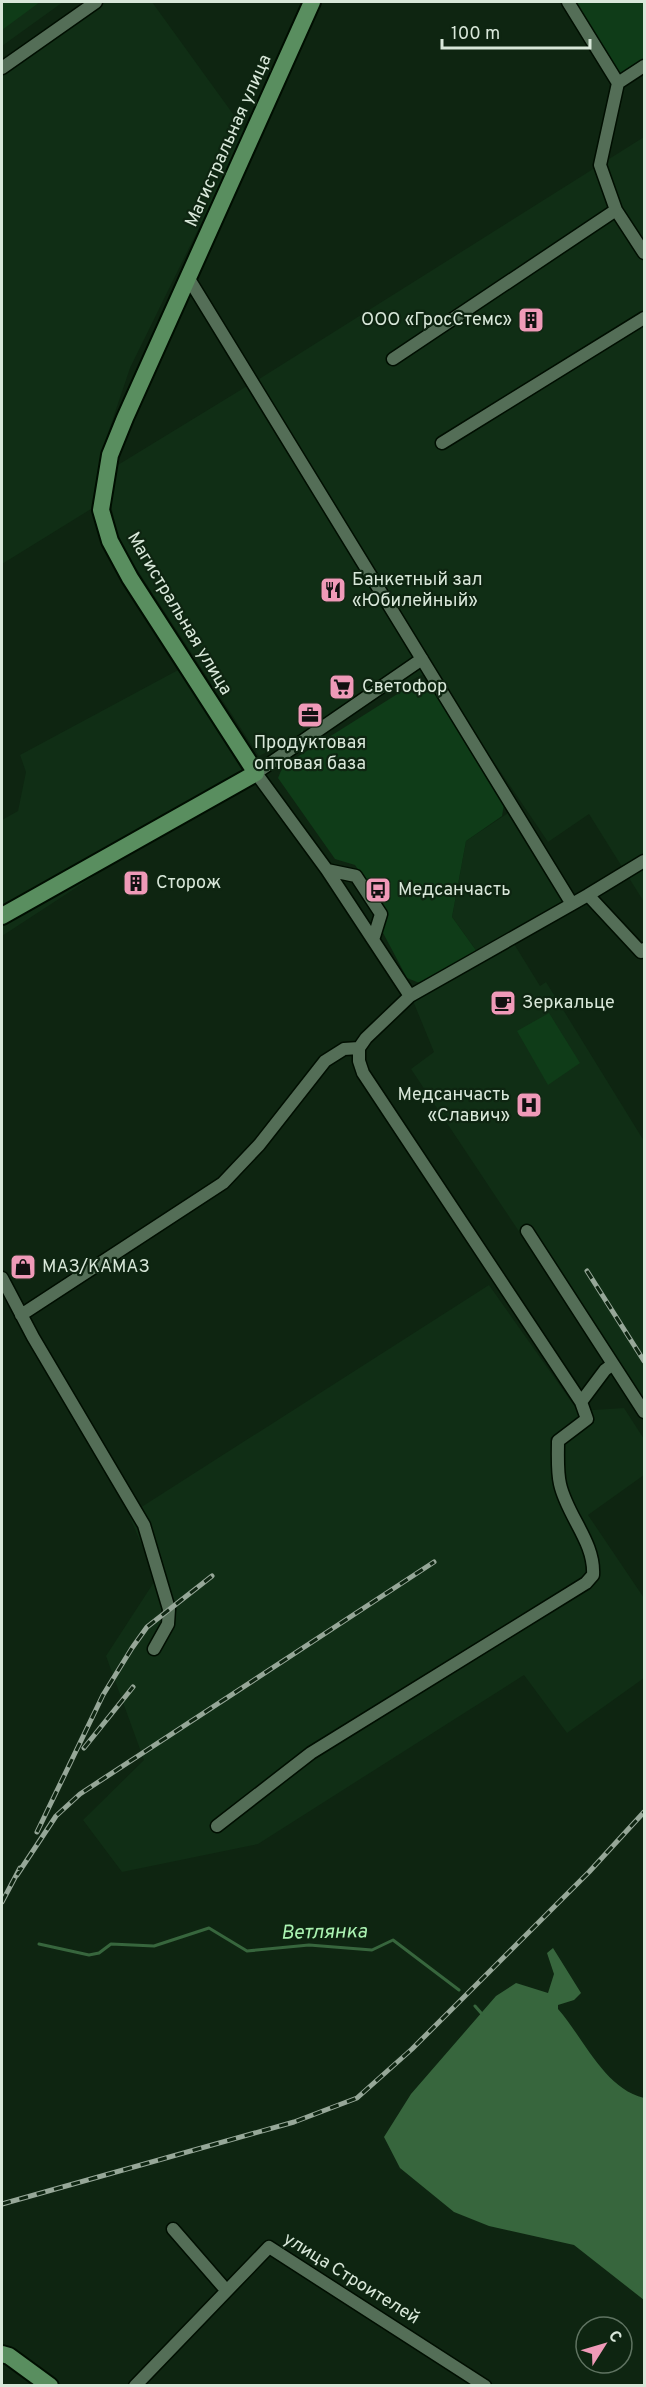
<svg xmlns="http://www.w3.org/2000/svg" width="646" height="2387" font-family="Overpass,sans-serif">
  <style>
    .built { fill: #102e15 }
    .green { fill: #0f3c18 }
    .water { fill: #37663d }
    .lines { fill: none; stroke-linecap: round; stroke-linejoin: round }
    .stream { stroke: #37663d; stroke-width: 3 }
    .minor-casing { stroke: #000e01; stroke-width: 15 }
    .major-casing { stroke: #000e01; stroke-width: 20 }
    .minor { stroke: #546e57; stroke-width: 12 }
    .major { stroke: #598e5f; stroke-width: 16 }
    .rail-casing { stroke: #96a798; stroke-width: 5 }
    .rail { stroke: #0e2511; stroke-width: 3; stroke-dasharray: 9; stroke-linecap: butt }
    .labels { text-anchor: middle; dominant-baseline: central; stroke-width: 4.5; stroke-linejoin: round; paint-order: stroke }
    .street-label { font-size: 18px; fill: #d8e7d9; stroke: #0e2511 }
    .poi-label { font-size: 18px; fill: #d8e7d9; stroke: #0e2511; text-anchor: start }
    .water-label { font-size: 20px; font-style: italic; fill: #abf3b2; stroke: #0e2511 }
  </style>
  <rect width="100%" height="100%" fill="#0e2511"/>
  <!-- built -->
  <path class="built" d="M2,2H63L2,46Z
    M96,2H152L246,132L130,368L101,454L91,509L2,564V68Z
    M644,137V902L589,814L548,842L492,759L487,761L253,383Z
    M252,383L430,671L259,756L119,542L111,505L108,471Z
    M180,669L246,777L2,936V820L18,811L26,772L20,755Z
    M514,809L572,903L511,939L540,986L546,982L644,1141V1404L535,1237L526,1242L411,1069L434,1052L411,996L480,956L452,917L466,841Z
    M489,1285L578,1411L624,1408L644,1439V1475L588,1515L644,1598V1678L567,1733L524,1675L258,1844L122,1872L83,1820L144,1760L106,1656L156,1579L129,1515Z"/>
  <!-- green -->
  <path class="green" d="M2,2H40L2,30Z
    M568,2H644V66L618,83Z
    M418,681L432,687L504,804L502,816L466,841L452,917L480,956L422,984L407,978L382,931L387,914L355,865L335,859L278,778L283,766Z
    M549,1013L580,1063L548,1085L517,1031Z"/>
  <!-- water -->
  <path class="water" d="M553,1948L581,1993L574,2000L558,2005V2009C585,2040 604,2088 644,2098V2300L574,2245L489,2226L454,2212L400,2168L384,2137L411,2094L496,1996L516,1983L548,1993L554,1974L547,1953Z"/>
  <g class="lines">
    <!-- stream -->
    <path class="stream" d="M39,1944L89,1955L99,1953L111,1944L154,1946L209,1928L247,1951L309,1945L372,1950L393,1940L459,1990
      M475,2006L482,2014"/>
    <!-- minor casing -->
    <g class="minor-casing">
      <path id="minor" d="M568,2L618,83L644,66
        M2,68L96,2
        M618,83L600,165L616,210L644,253
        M189,279L572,904
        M393,359L616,210
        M442,443L644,318
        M327,870L356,876L381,914L373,940
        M588,895L644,861
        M410,996L327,870L256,773L422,659
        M527,1231L644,1412
        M2,1278L33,1337L144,1525L169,1609L168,1624L154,1649
        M21,1315L223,1183L259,1145L325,1061L344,1049L359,1048
        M581,1402L363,1073L359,1061V1048L366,1038L410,996L588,895L641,952L644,949
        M217,1826L311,1753L586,1583L593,1575C595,1542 567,1516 560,1484C557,1471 558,1455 558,1441L587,1419L581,1402L605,1370L613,1364
        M173,2229L226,2290
        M135,2386L269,2247L485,2386"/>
    </g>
    <!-- major casing -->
    <g class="major-casing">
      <path id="major" d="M2,916L256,773L130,578L110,541L101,510L110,455L125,418L312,2
        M2,2354L9,2356L50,2386"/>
    </g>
    <!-- minor -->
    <use href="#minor" class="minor"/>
    <!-- major -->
    <use href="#major" class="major"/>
    <!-- rail casing -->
    <g class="rail-casing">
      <path id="rail" d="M587,1271L644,1361
        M84,1748L133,1687
        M37,1832L103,1695L132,1648L147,1627L212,1576
        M17,1875L56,1816L80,1794L434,1562
        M2,1902L20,1868
        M2,2204L294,2122L357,2098L412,2049L589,1872L644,1812"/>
    </g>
    <!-- rail -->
    <use href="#rail" class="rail"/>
  </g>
  <!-- icons -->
  <defs>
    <g id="building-square" transform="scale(1.35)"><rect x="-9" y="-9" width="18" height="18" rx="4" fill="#ef9ab8" stroke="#0e2511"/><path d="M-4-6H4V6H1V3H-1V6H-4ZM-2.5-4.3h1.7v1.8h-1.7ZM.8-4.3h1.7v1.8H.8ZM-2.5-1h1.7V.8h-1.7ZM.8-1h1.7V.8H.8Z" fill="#111"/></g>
    <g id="restaurant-square" transform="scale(1.35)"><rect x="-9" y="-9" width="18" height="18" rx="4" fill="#ef9ab8" stroke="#0e2511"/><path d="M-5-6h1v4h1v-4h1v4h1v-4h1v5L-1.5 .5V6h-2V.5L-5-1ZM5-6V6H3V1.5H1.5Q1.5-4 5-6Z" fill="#111"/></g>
    <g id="supermarket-square" transform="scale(1.35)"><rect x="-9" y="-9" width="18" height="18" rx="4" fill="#ef9ab8" stroke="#0e2511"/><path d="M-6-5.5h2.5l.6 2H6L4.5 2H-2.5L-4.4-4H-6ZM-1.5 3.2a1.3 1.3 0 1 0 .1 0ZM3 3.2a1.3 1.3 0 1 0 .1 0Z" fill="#111"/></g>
    <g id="office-square" transform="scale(1.35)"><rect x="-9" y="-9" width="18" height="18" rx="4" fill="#ef9ab8" stroke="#0e2511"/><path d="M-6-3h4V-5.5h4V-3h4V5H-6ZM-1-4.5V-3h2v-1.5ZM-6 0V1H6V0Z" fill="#111"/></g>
    <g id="bus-square" transform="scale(1.35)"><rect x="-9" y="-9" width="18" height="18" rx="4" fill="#ef9ab8" stroke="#0e2511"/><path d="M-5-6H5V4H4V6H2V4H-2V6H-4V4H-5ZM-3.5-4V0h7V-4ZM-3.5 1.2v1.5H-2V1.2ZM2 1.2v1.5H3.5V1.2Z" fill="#111"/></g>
    <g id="cafe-square" transform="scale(1.35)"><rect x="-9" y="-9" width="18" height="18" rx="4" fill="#ef9ab8" stroke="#0e2511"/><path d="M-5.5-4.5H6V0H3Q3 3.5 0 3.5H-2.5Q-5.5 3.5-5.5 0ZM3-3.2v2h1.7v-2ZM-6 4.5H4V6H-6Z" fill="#111"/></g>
    <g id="hospital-square" transform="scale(1.35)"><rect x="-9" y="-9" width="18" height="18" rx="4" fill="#ef9ab8" stroke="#0e2511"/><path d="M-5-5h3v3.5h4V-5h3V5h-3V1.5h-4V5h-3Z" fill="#111"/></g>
    <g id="shop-square" transform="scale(1.35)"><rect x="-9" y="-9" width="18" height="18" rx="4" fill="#ef9ab8" stroke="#0e2511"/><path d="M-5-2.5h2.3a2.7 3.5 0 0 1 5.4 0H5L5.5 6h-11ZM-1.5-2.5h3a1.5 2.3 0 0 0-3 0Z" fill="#111"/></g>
  </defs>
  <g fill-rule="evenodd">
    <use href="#building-square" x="531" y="320"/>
    <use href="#restaurant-square" x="333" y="590"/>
    <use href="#supermarket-square" x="342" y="687"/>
    <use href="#office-square" x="310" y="715"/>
    <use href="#building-square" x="136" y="883"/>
    <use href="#bus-square" x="378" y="890"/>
    <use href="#cafe-square" x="503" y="1003"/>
    <use href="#hospital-square" x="529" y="1105"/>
    <use href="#shop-square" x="23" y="1267"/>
  </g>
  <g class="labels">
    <!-- street labels -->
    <g class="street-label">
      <text transform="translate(229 141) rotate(-66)">Магистральная улица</text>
      <text transform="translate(179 614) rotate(59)">Магистральная улица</text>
      <text transform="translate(351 2279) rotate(32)">улица Строителей</text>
    </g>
    <!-- poi labels -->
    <g class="poi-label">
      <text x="512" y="320" text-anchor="end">ООО «ГросСтемс»</text>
      <text x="352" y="580">Банкетный зал<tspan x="352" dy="21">«Юбилейный»</tspan></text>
      <text x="362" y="687">Светофор</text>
      <text x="310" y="743" text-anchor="middle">Продуктовая<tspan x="310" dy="21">оптовая база</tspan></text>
      <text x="156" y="883">Сторож</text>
      <text x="398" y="890">Медсанчасть</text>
      <text x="522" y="1003">Зеркальце</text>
      <text x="510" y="1095" text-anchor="end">Медсанчасть<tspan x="510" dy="21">«Славич»</tspan></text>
      <text x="42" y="1267">МАЗ/КАМАЗ</text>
    </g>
    <!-- water labels -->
    <g class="water-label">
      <text transform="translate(324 1933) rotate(-1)">Ветлянка</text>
    </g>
  </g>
  <!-- border -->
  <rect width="646" height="2387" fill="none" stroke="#d8e7d9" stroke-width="6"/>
  <!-- north arrow -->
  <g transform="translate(604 2345) rotate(53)"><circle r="28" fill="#0e2511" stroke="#5f7361" stroke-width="1.5"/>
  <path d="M0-4.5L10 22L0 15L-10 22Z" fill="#ef9ab8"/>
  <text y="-9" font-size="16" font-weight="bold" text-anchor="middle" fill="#d8e7d9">С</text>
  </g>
  <!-- scale -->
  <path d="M442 39v9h148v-9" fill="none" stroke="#d8e7d9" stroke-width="3"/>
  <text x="451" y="39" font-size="18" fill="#d8e7d9" stroke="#0e2511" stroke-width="4.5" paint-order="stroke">100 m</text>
</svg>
